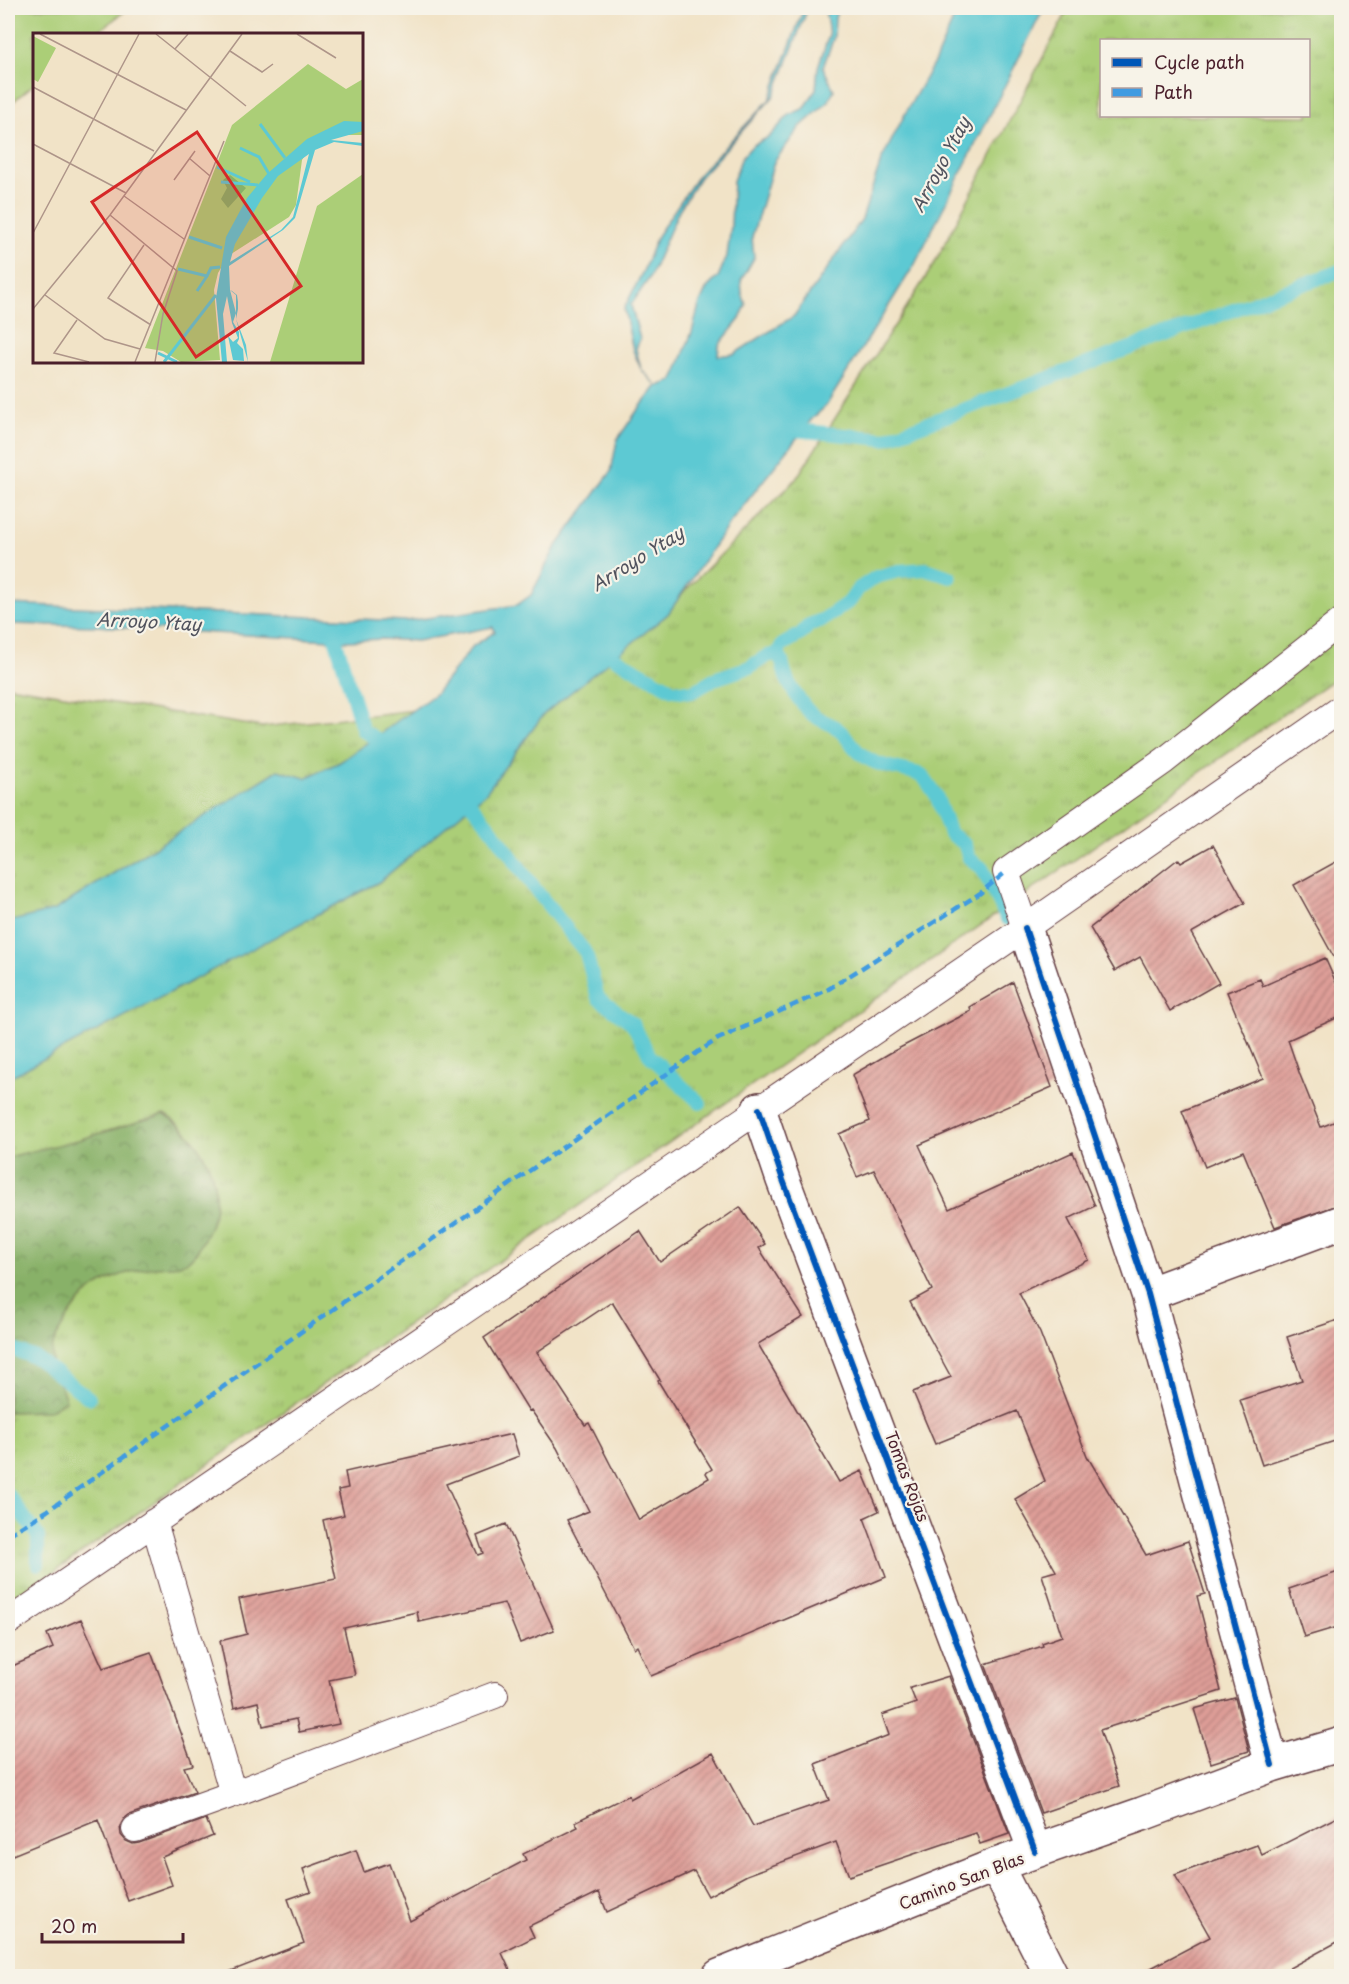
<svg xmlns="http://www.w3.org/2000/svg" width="1349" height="1984" font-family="'Playpen Sans',sans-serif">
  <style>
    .grass { fill: url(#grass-tufts); stroke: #7a7651; stroke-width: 1.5; fill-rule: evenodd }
    .forest { fill: url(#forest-crowns); stroke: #69684a; stroke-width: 1.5 }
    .park { fill: #abce77; stroke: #7a7651; stroke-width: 1.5 }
    .water { fill: #5dc9d3; stroke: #54747f; stroke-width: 1.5 }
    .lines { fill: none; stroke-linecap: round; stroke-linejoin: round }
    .stream { stroke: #5dc9d3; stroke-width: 14 }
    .building { fill: url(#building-hatch); fill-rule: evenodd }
    .lane-casing { stroke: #633c42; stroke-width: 28 }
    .street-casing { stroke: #633c42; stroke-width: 36 }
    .lane { stroke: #fff; stroke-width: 26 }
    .street { stroke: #fff; stroke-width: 33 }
    .quiet { stroke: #409be1; stroke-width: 4.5; stroke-dasharray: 9 4.5; stroke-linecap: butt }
    .cycleway-casing { stroke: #f7f3e8; stroke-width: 10 }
    .cycleway { stroke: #0057b8; stroke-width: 6 }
    .labels { text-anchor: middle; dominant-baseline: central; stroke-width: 4.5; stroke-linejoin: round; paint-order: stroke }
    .street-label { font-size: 16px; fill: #4a1f2b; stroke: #f7f3e8 }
    .water-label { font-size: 18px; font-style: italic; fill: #50525d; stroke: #f7f3e8 }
    .inset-river { fill: none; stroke: #5dc9d3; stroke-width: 3 }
    .inset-road { fill: none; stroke: #ae9589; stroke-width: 1.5 }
    .view { fill: #d62828; fill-opacity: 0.15; stroke: #d62828; stroke-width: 3 }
    .inset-edge { fill: none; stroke: #4a1f2b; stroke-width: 3 }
  </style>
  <defs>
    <pattern id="grass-tufts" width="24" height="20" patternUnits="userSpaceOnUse" patternTransform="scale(1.5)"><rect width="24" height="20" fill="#abce77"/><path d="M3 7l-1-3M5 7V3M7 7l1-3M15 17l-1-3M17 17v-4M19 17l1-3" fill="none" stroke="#95b067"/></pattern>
    <pattern id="forest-crowns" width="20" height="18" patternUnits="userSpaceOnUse" patternTransform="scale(1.5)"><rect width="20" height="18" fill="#88b168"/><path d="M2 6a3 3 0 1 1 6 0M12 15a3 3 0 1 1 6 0" fill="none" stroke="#718f56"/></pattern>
    <pattern id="building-hatch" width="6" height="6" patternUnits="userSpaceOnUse" patternTransform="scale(1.5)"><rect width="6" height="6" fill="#de9e98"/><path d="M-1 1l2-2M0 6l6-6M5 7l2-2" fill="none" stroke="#b6807c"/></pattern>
  </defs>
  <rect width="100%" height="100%" fill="#f7f3e8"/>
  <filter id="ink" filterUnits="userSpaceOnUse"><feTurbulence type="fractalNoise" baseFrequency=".0167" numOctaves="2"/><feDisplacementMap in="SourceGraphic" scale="12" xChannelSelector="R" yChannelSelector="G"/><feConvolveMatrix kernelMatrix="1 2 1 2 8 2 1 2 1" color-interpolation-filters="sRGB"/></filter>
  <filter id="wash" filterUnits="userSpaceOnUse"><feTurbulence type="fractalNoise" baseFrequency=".008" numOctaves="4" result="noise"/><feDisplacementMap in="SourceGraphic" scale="24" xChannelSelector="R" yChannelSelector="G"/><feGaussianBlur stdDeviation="1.35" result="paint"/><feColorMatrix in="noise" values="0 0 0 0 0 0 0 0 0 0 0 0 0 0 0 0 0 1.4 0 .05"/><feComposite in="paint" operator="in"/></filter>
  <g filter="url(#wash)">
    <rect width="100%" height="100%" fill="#f1e3c7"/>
    <!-- grass -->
    <path class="grass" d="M1069,8H1341V674L8,1604V686L262,727L470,704L661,615L796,479L933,266ZM1102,40H1308V116H1102Z"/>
    <!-- forest -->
    <path class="forest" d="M164,1114C204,1138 230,1190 206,1235C202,1243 196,1256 188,1261C176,1269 161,1265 148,1268C103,1277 84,1289 62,1327C55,1338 50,1348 52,1361C53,1374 62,1388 66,1400L49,1411L8,1412V1157L78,1140Z"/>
    <!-- park -->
    <path class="park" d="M8,8H129L95,34H34V84L8,106Z"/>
    <!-- water -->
    <path class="water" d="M804,8H808L774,96L700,177L679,210L650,277L631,305L640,339L636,349L641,369L656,385L641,369L633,350L624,309L644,269L657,236L699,174L770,99Z
      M825,8H838L835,18L834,37L823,67L834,90L828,102L800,127L774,162L752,237L754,258L741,281L742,293L746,305L740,319L719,345L718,356L734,354L794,316L862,219L881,161L906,112L935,61L954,18L963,8H1044L915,264L826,406L812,419L729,524L668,614L544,714L485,794L379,882L8,1078V922L55,910L278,770L305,778L340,762L435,694L473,646L495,632L493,627L417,641L382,639L347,641L96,626L8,624V604L406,621L517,605L531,595L554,550L611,472L617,440L637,411L656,387L672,381L677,371L692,332L699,305L707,288L718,277L727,256L731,226L733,181L742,157L753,145L769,137L789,115L805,108L816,89L818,67L829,35Z"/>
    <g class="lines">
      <!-- stream -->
      <path class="stream" d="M786,429L884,439L1342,270
        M333,631L363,731L391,747
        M600,647L613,657L673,690L692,692L717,678L750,667L767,656L777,654C785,661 782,670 787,679C791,687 796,696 802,703C813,719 820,718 835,727C846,734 851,746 861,754C878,768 901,768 922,775L936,795L950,834L964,843L969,858L982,868L1007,919
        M777,654L782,645L801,634L809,625L824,619L850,601L858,589L876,577L899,571L927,569L950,577
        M460,791L491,828L535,889L586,953L598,998L632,1023L650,1056L700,1103
        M8,1348L36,1358L89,1398
        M8,1495L38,1536V1564"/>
    </g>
    <g id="blocks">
      <!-- building -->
      <path class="building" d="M1213,845L1245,903L1191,933L1219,983L1170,1011L1140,957L1115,971L1090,928L1178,859L1181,863Z
        M1341,859V970L1294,885Z
        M1325,958L1341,994V1016L1288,1040L1300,1075L1321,1127L1341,1119V1204L1275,1227L1243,1151L1205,1167L1182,1111L1263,1078L1227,992L1260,979L1263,986Z
        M1013,982L1052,1087L919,1145L949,1209L1073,1152L1095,1206L1068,1219L1089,1260L1019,1293L1040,1333L1087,1456L1146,1555L1188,1541L1205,1594L1197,1596L1221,1691L1100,1730L1119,1786L1041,1813L985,1664L1043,1646L1042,1643L1062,1636L1042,1575L1056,1571L1015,1499L1045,1481L1017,1411L935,1444L913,1392L951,1377L910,1302L932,1290L874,1170L857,1177L839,1134L870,1121L852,1075L890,1053L971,1011L970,1007Z
        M740,1207L765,1244L759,1248L803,1317L758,1344L839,1482L862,1471L879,1511L864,1518L886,1577L651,1676L637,1646L634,1648L567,1520L589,1511L557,1448L531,1410L529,1411L484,1338L640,1231L660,1262ZM612,1302L660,1380L658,1381L712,1469L706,1473L709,1478L639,1520L589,1423L585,1425L537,1352Z
        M1341,1319V1439L1262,1465L1240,1400L1302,1380L1287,1337Z
        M512,1434L519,1456L446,1484L478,1555L483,1553L477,1536L506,1524L554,1630L520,1643L504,1603L419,1622L417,1612L344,1628L355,1675L329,1680L339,1724L299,1732L296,1719L263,1726L258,1702L234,1708L220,1641L247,1634L239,1599L336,1579L323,1520L344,1515L338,1490L348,1488L345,1472Z
        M1341,1571V1626L1304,1637L1289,1589Z
        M81,1619L103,1668L151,1652L193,1765L184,1767L195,1792L129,1815L124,1819L120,1826L121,1835L126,1841L133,1844L139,1843L206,1819L213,1836L162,1857L172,1885L128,1901L98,1820L8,1857V1668L53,1648L47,1634Z
        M949,1676L1009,1834L980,1844L976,1833L849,1876L836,1842L747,1875L708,1896L694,1871L607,1912L599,1892L529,1926L534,1937L502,1953L513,1977H226V1973L304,1943L288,1899L311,1891L303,1869L356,1850L364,1872L389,1863L410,1921L526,1860L523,1854L578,1827L575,1822L629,1795L630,1799L713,1753L753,1826L829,1800L815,1764L889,1735L882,1715L916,1703L910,1688Z
        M1235,1698L1249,1751L1211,1763L1194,1709Z
        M1341,1815V1940L1273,1977H1134L1210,1937L1175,1875L1257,1845L1262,1855Z"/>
    </g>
  </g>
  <g filter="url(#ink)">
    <use href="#blocks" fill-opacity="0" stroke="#633c42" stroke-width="1.5"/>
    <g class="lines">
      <!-- lane casing -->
      <g class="lane-casing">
        <path id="lane" d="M1025,928L1006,872L1164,761L1342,621
          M154,1522L233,1794
          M8,1622L1025,928L1342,708
          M135,1829L233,1794L495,1695"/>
      </g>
      <!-- street casing -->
      <g class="street-casing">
        <path id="street" d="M1025,928L1148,1294L1272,1765
          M759,1109L783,1180L1035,1851
          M1148,1294L1342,1222
          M996,1865L1052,1976
          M719,1976L996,1865L1142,1814L1272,1765L1342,1744"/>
      </g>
      <!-- lane -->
      <use href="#lane" class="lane"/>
      <!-- street -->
      <use href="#street" class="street"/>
      <!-- quiet -->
      <path class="quiet" d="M8,1535L47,1511L698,1052L718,1039L827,990L979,894L1006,872"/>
      <!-- cycleway casing -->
      <g class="cycleway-casing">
        <path id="cycleway" d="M1025,928L1148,1294L1272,1765
          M759,1109L783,1180L1035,1851"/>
      </g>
      <!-- cycleway -->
      <use href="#cycleway" class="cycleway"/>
    </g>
  </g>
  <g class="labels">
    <!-- street labels -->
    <g class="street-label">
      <text transform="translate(908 1476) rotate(69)">Tomas Rojas</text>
      <text transform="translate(961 1880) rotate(-21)">Camino San Blas</text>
    </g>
    <!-- water labels -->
    <g class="water-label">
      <text transform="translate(940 164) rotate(-62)">Arroyo Ytay</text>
      <text transform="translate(637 558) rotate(-32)">Arroyo Ytay</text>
      <text transform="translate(149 621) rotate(3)">Arroyo Ytay</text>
    </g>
  </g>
  <!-- overview -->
  <g transform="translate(33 33)">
    <rect width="330" height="330" fill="#f1e3c7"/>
    <path d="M275,31L313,56L330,46V102H302L276,115L269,127L263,172L256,184L195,223L185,240L181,257L187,327L148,329L130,318L112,315L199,92Z" fill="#abce77"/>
    <path d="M197,142L213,155L195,175L188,166L194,155L190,147Z" fill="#88b168"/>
    <path d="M0,3L23,15L5,49L0,46ZM330,141V329H237L284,173Z" fill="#abce77"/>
    <path d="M311,88L330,89V98L298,107L330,110V113L301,109L282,117L262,185L250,197L196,233L197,257L199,258L204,262L205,269V276L203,286L213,312L215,329L203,286V262L197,257L203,280L200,289L206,299V306L204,310L210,316L211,328L200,327L195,303L200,309L205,305L199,290L194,263L190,281L194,329H189L183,265L193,204L214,165L234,141L274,106ZM276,121L260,184L248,197L197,229L202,211L229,165L245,143Z" fill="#5dc9d3" fill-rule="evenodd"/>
    <path class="inset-river" d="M227,91L252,125M207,115L226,124L236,141M184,134L217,149M188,149L225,152M156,204L189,215M145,236L174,243L178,235L187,234M164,258L174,243M125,320L144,329M131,329L183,262"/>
    <path class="inset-road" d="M7,1L153,77M123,1L213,73M264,1L303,25M142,16L155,1M197,18L229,39L240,31M0,54L121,118M0,111L93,160M156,125L177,143M141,147L162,118M91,163L151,206M77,182L144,238L130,281L122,329M0,200L106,1M111,212L75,265L118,292M12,262L72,306L107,316M0,276L77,182L209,1M44,287L21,320L56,329M102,329L191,108"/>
    <path class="view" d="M164,99L268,253L163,324L59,169Z"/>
    <rect width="330" height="330" class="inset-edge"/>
  </g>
  <!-- margin -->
  <rect width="1349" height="1984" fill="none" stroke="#f7f3e8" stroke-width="30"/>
  <!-- legend -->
  <rect x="1100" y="39" width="210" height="78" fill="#f7f3e8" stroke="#b29e9c" stroke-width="1.5"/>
  <rect x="1112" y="58" width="30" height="9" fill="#0057b8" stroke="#b29e9c" stroke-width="1.5"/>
  <text x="1154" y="69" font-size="18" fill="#4a1f2b">Cycle path</text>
  <rect x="1112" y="88" width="30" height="9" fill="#409be1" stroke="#b29e9c" stroke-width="1.5"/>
  <text x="1154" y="99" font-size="18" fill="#4a1f2b">Path</text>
  <!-- scale -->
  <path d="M42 1933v9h141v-9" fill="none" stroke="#4a1f2b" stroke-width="3"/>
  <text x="51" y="1933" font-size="18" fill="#4a1f2b" stroke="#f7f3e8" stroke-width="4.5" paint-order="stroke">20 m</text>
</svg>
